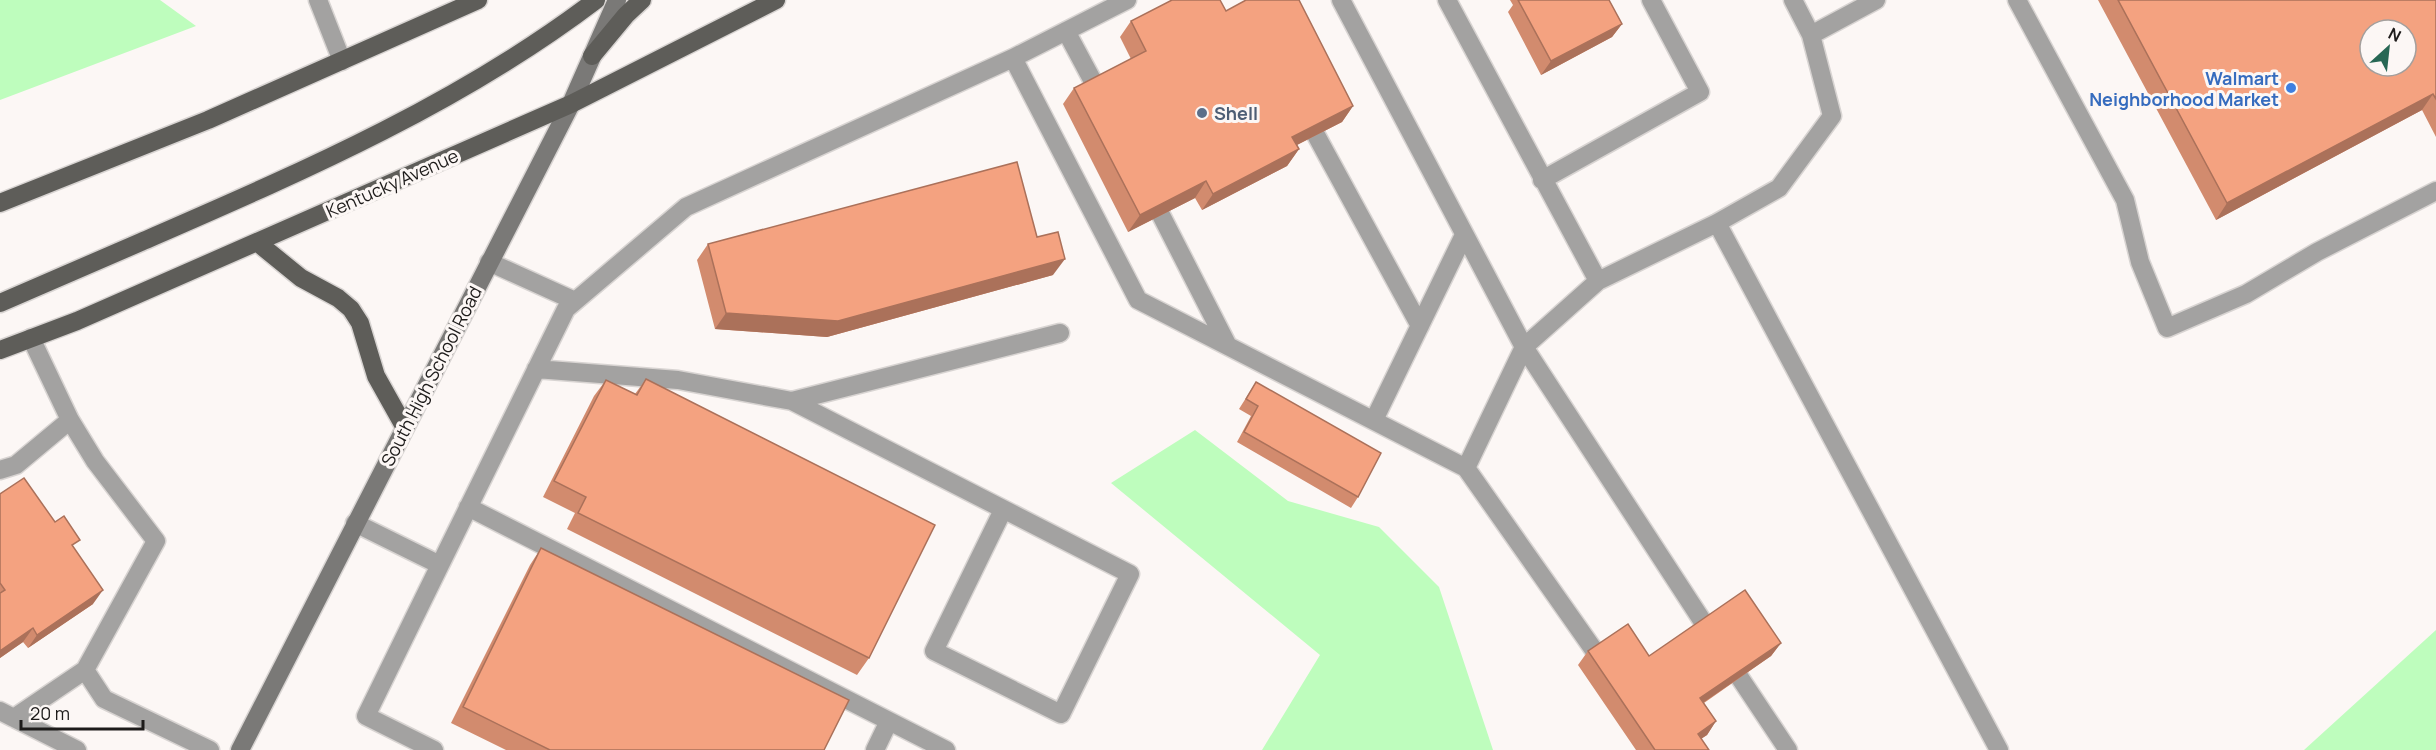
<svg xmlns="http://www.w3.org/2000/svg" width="2436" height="750" font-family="Manrope,sans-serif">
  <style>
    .green { fill: #befdbd }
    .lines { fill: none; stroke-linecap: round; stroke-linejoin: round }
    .lane-casing { stroke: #d8d4d2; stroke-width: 21 }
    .secondary-casing { stroke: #d8d4d2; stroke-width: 21 }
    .primary-casing { stroke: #d8d4d2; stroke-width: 21 }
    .lane { stroke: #a3a2a1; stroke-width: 18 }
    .secondary { stroke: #7a7977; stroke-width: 18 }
    .primary { stroke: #5e5d59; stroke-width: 18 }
    .wall { fill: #d28b6e }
    .shaded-wall { fill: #ab715a }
    .building { fill: #f4a280; stroke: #ab715a; stroke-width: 1.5; fill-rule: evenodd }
    .shop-dot { fill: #3f7fe0; stroke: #fcf7f5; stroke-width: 2 }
    .service-dot { fill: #5c6f8a; stroke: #fcf7f5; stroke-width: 2 }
    .labels { text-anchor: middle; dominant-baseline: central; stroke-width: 6; stroke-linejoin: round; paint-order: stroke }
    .shop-label { font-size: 18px; font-weight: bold; fill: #366cbe; stroke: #fcf7f5; text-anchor: end }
    .service-label { font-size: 18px; font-weight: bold; fill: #4e5e75; stroke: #fcf7f5; text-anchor: start }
    .street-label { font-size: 18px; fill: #1d1b1a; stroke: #fcf7f5 }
  </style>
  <rect width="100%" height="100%" fill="#fcf7f5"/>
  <!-- green -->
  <path class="green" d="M0,0H160L196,26L0,100Z
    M1195,430L1288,501L1379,527L1439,587L1493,750H1262L1320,655L1111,483Z
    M2436,630V750H2304Z"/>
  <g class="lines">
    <!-- lane casing -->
    <g class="lane-casing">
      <path id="lane" d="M318,0L342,61
        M1341,0L1524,347L1705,625
        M1447,0L1598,281
        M1793,0L1811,35L1876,0
        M2017,0L2125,200L2140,262L2167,328L2246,294L2317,252L2436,191
        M1066,31L1096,87
        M1013,58L1138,300L1466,468L1524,347L1598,281L1717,223L1779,188L1832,116L1811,35
        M1316,135L1420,326
        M1542,180L1700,92L1651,0
        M1161,215L1228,346
        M1717,223L1999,750
        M489,262L575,301
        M536,369L678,380L792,401L1130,574L1061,714L934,651L1003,510
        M792,401L1060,333
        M1374,420L1464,235
        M1466,468L1596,653
        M0,470L16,465L70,420
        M468,507L889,721L875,750
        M355,523L440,565L566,309L686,207L1013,58L1127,0
        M85,670L104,699L210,750
        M1740,678L1788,750
        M0,711L77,750
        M14,718L85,670L156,541L95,461L70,420L31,338
        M889,721L946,750
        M434,750L366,716L440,565"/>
    </g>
    <!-- secondary casing -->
    <g class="secondary-casing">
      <path id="secondary" d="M240,750L571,104L617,0"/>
    </g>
    <!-- primary casing -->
    <g class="primary-casing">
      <path id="primary" d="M592,56L626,15L642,0
        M0,203L208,120L478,0
        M258,243L301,278L338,298L351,309L360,323L376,376L404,426
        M0,303C47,283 94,262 141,242C299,173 458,105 596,0
        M0,350L77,321L571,104L776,0"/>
    </g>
    <!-- lane -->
    <use href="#lane" class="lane"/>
    <!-- secondary -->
    <use href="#secondary" class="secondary"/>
    <!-- primary -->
    <use href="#primary" class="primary"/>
  </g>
  <!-- wall -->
  <path class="wall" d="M1510,0H1609L1622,24L1612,37L1541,75L1508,12L1513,5Z
    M2098,0H2436V137L2422,110L2216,220Z
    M1226,11L1353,106L1342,122L1297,145L1299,149L1287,166L1202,210L1195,198L1128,232L1063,104L1074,88L1131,59L1120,37L1131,21Z
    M1037,237L1053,275L827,337L715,329L697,260L708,244Z
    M646,379L869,658L857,675L567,529L575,513L543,497L594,396L606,380L635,394Z
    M1256,382L1358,497L1351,508L1237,442L1251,416L1239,409Z
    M0,494L55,522L74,548L93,604L28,648L23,642L0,658Z
    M541,548L824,750H506L451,723L530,565Z
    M1781,643L1771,656L1704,703L1716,721L1707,735L1701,739L1709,750H1636L1578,665L1588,651L1649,656Z"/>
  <!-- shaded-wall -->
  <path class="shaded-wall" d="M1622,24L1612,37L1541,75L1551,61Z
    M2433,94L2422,110L2216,220L2227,203Z
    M1353,106L1342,122L1281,153L1292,137Z
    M1299,149L1287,166L1202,210L1213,194Z
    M1206,181L1195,198L1128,232L1140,215Z
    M1065,259L1053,275L827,337L715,329L726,313Z
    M103,590L93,604L28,648L37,635Z
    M33,628L23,642L0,658V651Z
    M1781,643L1771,656L1691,711L1700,698Z
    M1716,721L1707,735L1688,747L1698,734Z"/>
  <!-- building -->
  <path class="building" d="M1172,0H1220L1226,11L1246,0H1299L1353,106L1292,137L1299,149L1213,194L1206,181L1140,215L1074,88L1146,51L1131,21Z
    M1518,0H1609L1622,24L1551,61Z
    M2118,0H2436V99L2433,94L2227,203ZM2370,30H2406V66H2370Z
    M1017,162L1037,237L1058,232L1065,259L838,321L726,313L708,244Z
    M646,379L935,525L869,658L578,513L586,497L554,481L606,380L637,395Z
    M1256,382L1381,453L1358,497L1244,432L1258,406L1246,399Z
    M24,478L55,522L64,516L80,540L72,545L103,590L37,635L33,628L0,651V593L5,590L0,583V494Z
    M541,548L849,700L824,750H550L463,707Z
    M1745,590L1781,643L1700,698L1716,721L1698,734L1709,750H1655L1588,651L1628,624L1649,656Z"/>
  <!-- markers -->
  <circle class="shop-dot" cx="2291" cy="88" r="6"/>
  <circle class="service-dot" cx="1202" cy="113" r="6"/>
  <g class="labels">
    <!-- shop labels -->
    <g class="shop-label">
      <text x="2279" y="78">Walmart<tspan x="2279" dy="21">Neighborhood Market</tspan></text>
    </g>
    <!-- service labels -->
    <g class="service-label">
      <text x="1214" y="113">Shell</text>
    </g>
    <!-- street labels -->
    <g class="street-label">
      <text transform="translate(392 183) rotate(-24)">Kentucky Avenue</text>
      <text transform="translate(431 376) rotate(-63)">South High School Road</text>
    </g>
  </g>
  <!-- north arrow -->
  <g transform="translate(2388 48) rotate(27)"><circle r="28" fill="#fcf7f5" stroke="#a39f9d" stroke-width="1.5"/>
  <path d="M0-4.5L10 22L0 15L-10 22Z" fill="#276754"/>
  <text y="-9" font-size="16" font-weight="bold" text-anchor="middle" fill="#1d1b1a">N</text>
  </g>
  <!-- scale -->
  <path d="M21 720v9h122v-9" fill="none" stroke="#1d1b1a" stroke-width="3"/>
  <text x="30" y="720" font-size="18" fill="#1d1b1a" stroke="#fcf7f5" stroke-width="4.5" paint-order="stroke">20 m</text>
</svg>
